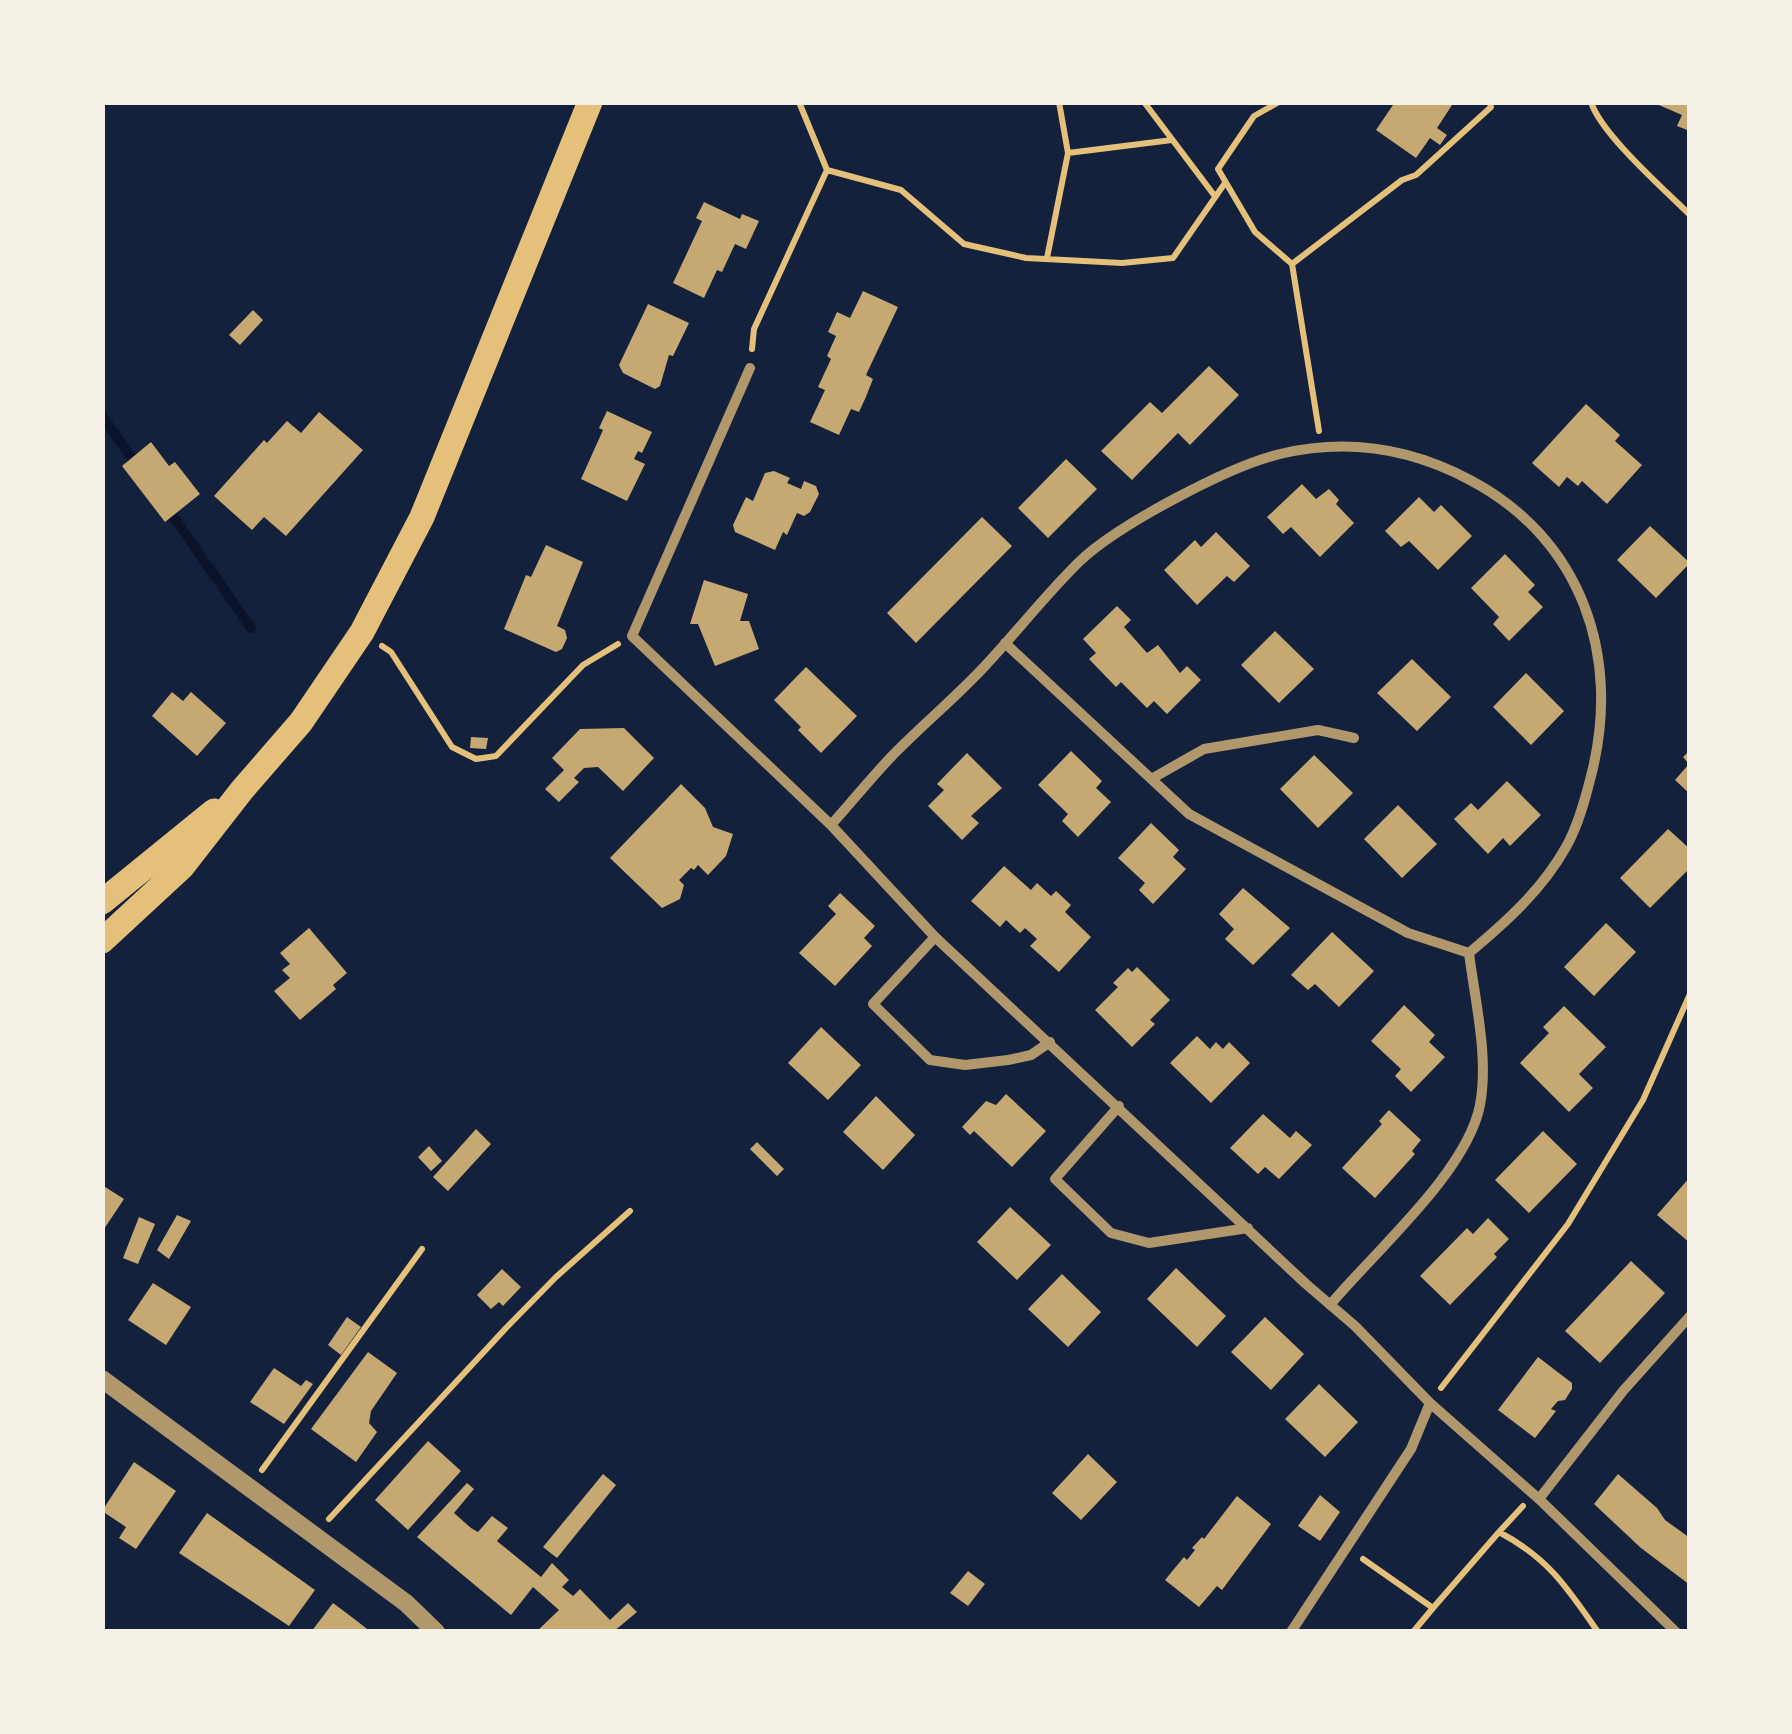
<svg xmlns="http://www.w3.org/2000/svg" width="1792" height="1734" font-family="'Asap Condensed',sans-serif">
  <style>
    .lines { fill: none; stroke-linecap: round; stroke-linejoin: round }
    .stream { stroke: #0b132b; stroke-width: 10 }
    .building { fill: #c6a872 }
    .path { stroke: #e5c07b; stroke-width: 6 }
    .minor { stroke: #b1986c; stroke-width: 10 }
    .tertiary { stroke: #b1986c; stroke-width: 18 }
    .primary { stroke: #e5c07b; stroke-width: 25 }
  </style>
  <rect width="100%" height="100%" fill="#14213d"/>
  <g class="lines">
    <!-- stream -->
    <path class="stream" d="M102,416L139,468
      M166,506L251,628"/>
  </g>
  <!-- building -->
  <path class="building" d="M1395,102H1454L1437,128L1447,135L1440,145L1430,138L1416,158L1376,130Z
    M1652,102H1690V131L1677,126L1682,115Z
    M704,202L740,219L742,214L759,221L746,249L735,244L722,272L717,270L704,298L673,283L702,221L696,218Z
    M863,291L898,307L866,375L873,379L865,399L859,412L851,409L839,435L810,422L825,390L818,387L831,359L827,356L836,336L828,332L837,312L850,318Z
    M648,304L689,323L673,356L669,355L660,386L655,389L623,373L619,365Z
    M253,310L263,320L240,345L229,335Z
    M1209,366L1239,395L1190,445L1178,433L1132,480L1101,451L1150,402L1162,413Z
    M1586,404L1620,435L1615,441L1642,465L1607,504L1582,481L1578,486L1567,477L1559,487L1532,463Z
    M607,411L652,432L642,453L638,451L634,459L645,464L627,501L581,479L603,430L599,428Z
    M319,412L363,450L286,536L264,517L252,530L214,496L264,440L267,443L287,421L301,433Z
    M151,442L169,466L175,462L200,494L165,522L122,466Z
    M1066,459L1097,489L1048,538L1018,508Z
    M774,471L790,478L787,483L801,489L804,481L816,486L819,494L810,512L804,516L797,513L787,535L783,532L775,550L735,532L733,525L746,497L753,501L765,473Z
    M1302,484L1316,499L1329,489L1339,500L1336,504L1354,523L1320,557L1291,527L1283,534L1267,517Z
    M1419,497L1434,512L1441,505L1472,536L1438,570L1409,541L1401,547L1385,531Z
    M982,517L1012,546L916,643L887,613Z
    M1650,526L1690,563L1656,598L1617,560Z
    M1216,532L1250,566L1234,582L1227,576L1197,605L1164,570L1195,540L1201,547Z
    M546,545L583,562L557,626L565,630L567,638L562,649L556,652L504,629L526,575L531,577Z
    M1505,554L1535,585L1528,592L1543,607L1509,641L1493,624L1499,617L1471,588Z
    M704,580L748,594L740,621H749L759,649L715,666L698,624H690Z
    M1117,606L1131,620L1124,627L1147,653L1158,645L1180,673L1187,666L1201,680L1167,714L1154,701L1147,708L1121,682L1116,687L1089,659L1096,653L1083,639Z
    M1275,631L1314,669L1279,703L1241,665Z
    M1412,659L1451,697L1417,731L1377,693Z
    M806,667L857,716L821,753L798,730L801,727L774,700Z
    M1526,673L1564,711L1531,745L1493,707Z
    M172,692L183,701L191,692L226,723L197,756L152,716Z
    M624,728L654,758L623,791L598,767L584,768L574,778L579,782L559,802L545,789L564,770L552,758L580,729Z
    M471,737L488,738L486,749L470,748Z
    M1690,750V794L1675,780L1689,764L1683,757Z
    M1071,751L1102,781L1096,788L1111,802L1078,837L1062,821L1068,814L1038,785Z
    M967,753L1002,788L971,816L979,823L962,840L928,806L944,790L937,784Z
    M1314,755L1353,793L1318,828L1280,789Z
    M1507,781L1541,815L1510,846L1503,838L1488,854L1454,819L1471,803L1478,810Z
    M681,784L705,808L713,827L733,834L726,856L708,875L698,865L694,870L691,868L679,880L684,885L680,899L662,908L610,858Z
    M1398,805L1437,844L1402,878L1364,839Z
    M1151,823L1179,850L1173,857L1186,869L1153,904L1139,890L1145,883L1118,858Z
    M1668,829L1690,849V868L1650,908L1620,878Z
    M1004,866L1031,890L1037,883L1051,896L1056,891L1071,905L1065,912L1091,937L1059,972L1030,946L1037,939L1025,928L1020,933L1006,920L1000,927L971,901Z
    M1243,888L1290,928L1253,965L1225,939L1234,929L1219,914Z
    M840,893L875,926L864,938L872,946L835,986L799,953L836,914L828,906Z
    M1606,923L1636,952L1594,996L1564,967Z
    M309,928L347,973L333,985L336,989L300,1020L274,991L290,978L282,970L290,964L280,953Z
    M1332,932L1374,971L1339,1007L1315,984L1308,990L1291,975Z
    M1137,967L1170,1000L1150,1020L1155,1024L1132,1047L1095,1010L1118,987L1113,983L1128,968L1132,972Z
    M1404,1005L1435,1035L1429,1042L1445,1057L1411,1092L1395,1076L1401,1069L1371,1041Z
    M1564,1006L1606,1047L1579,1074L1593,1088L1569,1112L1520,1063L1549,1033L1543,1027Z
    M821,1027L861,1065L828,1100L788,1063Z
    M1197,1036L1210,1049L1216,1042L1223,1049L1229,1042L1250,1063L1211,1103L1170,1063Z
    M1006,1094L1046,1131L1012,1167L974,1131L970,1135L962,1127L986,1101L996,1105Z
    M876,1096L915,1135L883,1170L843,1132Z
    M1389,1110L1421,1140L1412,1151L1415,1154L1375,1198L1342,1168L1382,1124L1379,1121Z
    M1263,1114L1290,1138L1296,1131L1312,1145L1279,1179L1265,1167L1258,1174L1230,1148Z
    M476,1129L491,1144L448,1191L433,1177Z
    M1543,1131L1577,1164L1529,1213L1495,1180Z
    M757,1142L784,1169L777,1176L750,1149Z
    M429,1146L442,1161L431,1171L418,1157Z
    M1690,1177V1243L1657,1215Z
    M102,1185L124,1199L102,1232Z
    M1010,1207L1051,1245L1017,1280L977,1242Z
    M177,1215L191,1221L169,1259L157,1250Z
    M139,1217L155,1224L138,1264L123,1258Z
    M1488,1218L1509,1239L1494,1254L1497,1257L1450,1305L1420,1276L1467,1228L1473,1234Z
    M1631,1261L1665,1293L1600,1363L1565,1331Z
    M1176,1268L1226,1316L1197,1347L1147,1299Z
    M502,1269L521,1287L503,1306L499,1302L491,1309L477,1295Z
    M1062,1274L1101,1312L1068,1347L1028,1309Z
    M153,1283L191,1307L166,1345L128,1320Z
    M347,1317L361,1327L341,1355L328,1345Z
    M1265,1317L1304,1354L1271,1390L1231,1352Z
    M368,1352L397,1373L371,1411L369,1423L377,1432L356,1462L311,1429Z
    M1538,1357L1572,1383V1389L1565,1400L1558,1401L1551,1409L1556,1411L1535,1438L1498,1410Z
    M274,1368L301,1386L306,1380L313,1384L284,1424L250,1402Z
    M1319,1384L1358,1422L1325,1457L1285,1419Z
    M428,1441L461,1471L408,1530L375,1500Z
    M1088,1454L1117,1482L1081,1520L1052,1493Z
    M134,1462L176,1491L136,1549L119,1538L126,1527L102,1511Z
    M603,1474L616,1485L557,1558L543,1547Z
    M1618,1474L1657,1508L1665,1520L1690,1538V1585L1641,1548L1594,1504Z
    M467,1483L474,1489L454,1513L471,1528L478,1532L492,1516L508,1528L497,1541L541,1577L552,1563L569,1580L562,1587L573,1596L580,1589L610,1620L628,1603L637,1612L613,1632H536L559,1610L533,1587L511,1615L417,1537Z
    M1320,1495L1340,1512L1320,1541L1298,1526Z
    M1237,1496L1271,1524L1222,1590L1217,1586L1199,1607L1165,1580L1184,1557L1187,1560L1195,1550L1192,1548L1202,1537L1204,1539Z
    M207,1513L315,1590L289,1626L179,1553Z
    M968,1571L985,1584L968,1606L950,1593Z
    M333,1603L353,1618L371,1632H311Z"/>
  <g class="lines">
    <!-- path -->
    <path class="path" d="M1144,102L1214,195
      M1279,102L1254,116L1218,169L1255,232L1292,264L1319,431
      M1591,102C1601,134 1664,189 1690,215
      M1068,153L1172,140
      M827,170L901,190L964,244L1026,258L1122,263L1173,258L1225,183
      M1047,258L1068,153L1059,102
      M1292,264L1402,180L1416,175L1491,107L1490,102
      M752,349L754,329L827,170L799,102
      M382,646L391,652L452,747L476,759L496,756L583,665L618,644
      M1441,1388L1568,1224L1643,1100L1690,994
      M262,1470L422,1249
      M1523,1506L1499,1532C1548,1558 1567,1587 1598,1632
      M329,1519L506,1328L556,1277L630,1211
      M1363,1559L1433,1608L1413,1632
      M1433,1608L1499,1532"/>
    <!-- minor -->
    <path class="minor" d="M750,368L632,636L831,825L935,937L1306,1284L1355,1326L1430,1403L1539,1499L1676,1632
      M1005,643L1189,814L1408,933L1469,953C1475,1001 1489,1057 1480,1105C1467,1172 1375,1251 1330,1305
      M1153,778L1204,749L1318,730L1354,738
      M831,825C851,803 870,779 891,757C921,726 954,699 984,667C1016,633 1046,594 1080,561C1118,525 1229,466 1280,454C1347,438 1410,448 1470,480C1582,539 1622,657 1591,776C1585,800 1578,826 1566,847C1542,890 1506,922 1469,953
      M935,937L873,1004L930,1060L965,1065L1008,1060L1031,1055L1050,1042
      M1119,1106L1055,1179L1111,1233L1149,1243L1248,1228
      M1539,1499L1623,1391L1690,1316
      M1291,1632L1411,1449L1430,1403"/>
    <!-- tertiary -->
    <path class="tertiary" d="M102,1379L406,1603L436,1632"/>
    <!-- primary -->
    <path class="primary" d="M102,902L214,811
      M102,941L182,867L242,790L301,722L362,632L422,517L590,102"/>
  </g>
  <!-- border -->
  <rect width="1792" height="1734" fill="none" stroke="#f6f1e7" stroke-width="210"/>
</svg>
